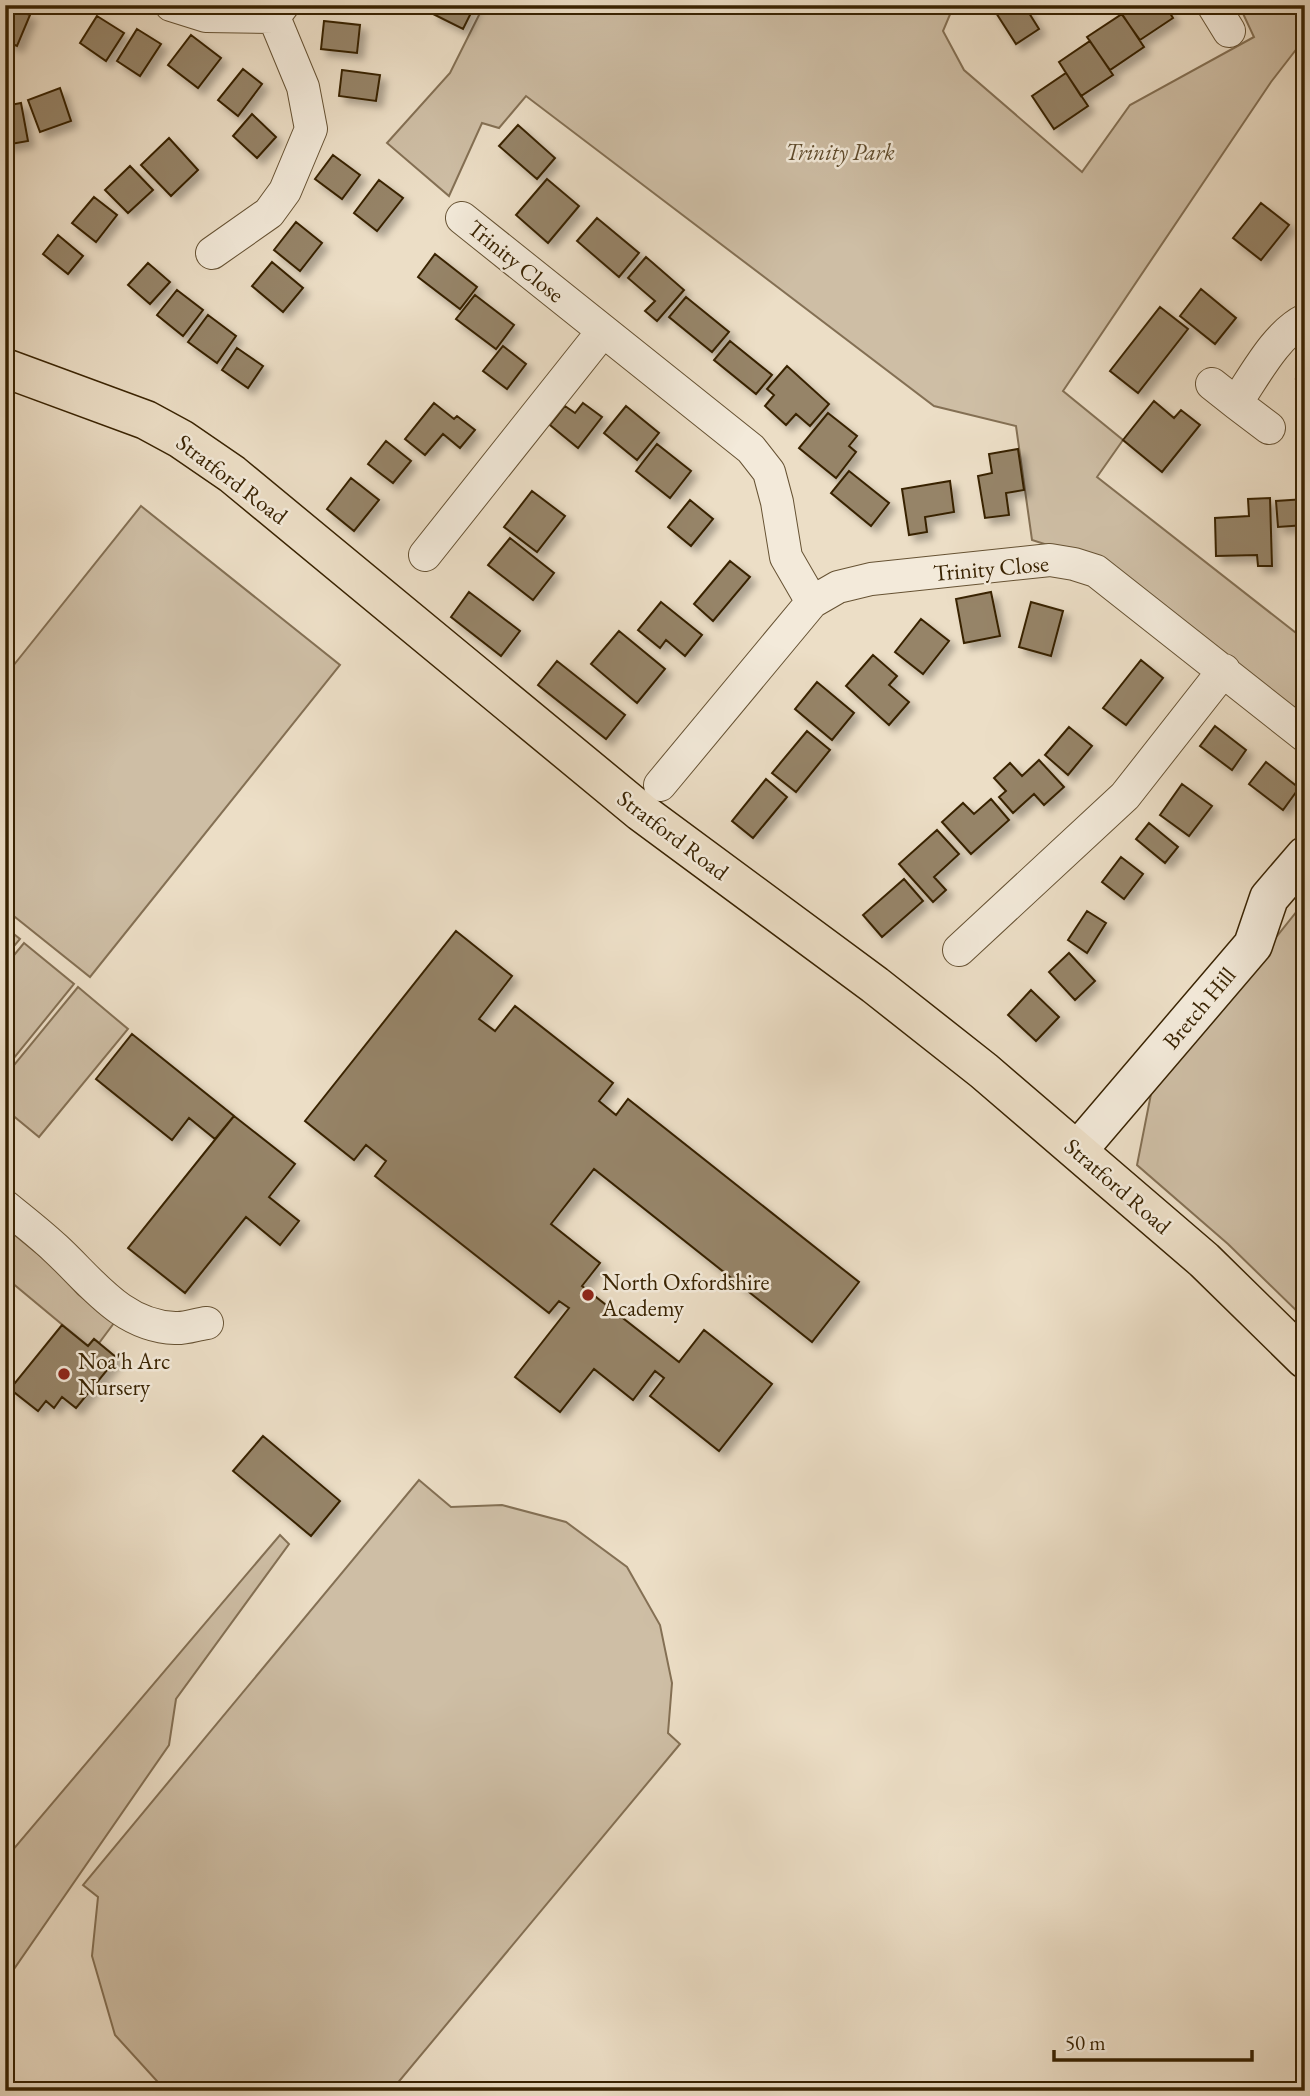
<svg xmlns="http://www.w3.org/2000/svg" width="1310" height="2096" font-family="'EB Garamond',serif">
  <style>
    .green { fill: #cebea5; stroke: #847054; stroke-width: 2 }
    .building { fill: #968468; stroke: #392302; stroke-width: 2; filter: url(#shadow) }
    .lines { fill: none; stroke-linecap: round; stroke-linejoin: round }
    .street-casing { stroke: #665233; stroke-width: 34 }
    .secondary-casing { stroke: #392302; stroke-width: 41 }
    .primary-casing { stroke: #392302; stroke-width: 41 }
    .street { stroke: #f3eada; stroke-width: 32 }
    .secondary { stroke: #f3eada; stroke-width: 38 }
    .primary { stroke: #ecdec6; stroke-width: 38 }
    .poi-dot { fill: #8f2418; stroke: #f3eada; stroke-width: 2.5 }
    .labels { text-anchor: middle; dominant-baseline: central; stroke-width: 5; stroke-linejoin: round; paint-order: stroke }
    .park-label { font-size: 23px; font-style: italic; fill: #5e4a2b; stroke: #f3eada }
    .street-label { font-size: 23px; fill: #392302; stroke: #f3eada }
    .poi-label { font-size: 23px; fill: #392302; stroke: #f3eada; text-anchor: start }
  </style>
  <defs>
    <filter id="shadow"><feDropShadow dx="6" dy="6" stdDeviation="3.5" flood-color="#0004"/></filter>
  </defs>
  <rect width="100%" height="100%" fill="#ecdec6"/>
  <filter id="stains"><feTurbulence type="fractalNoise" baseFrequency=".00286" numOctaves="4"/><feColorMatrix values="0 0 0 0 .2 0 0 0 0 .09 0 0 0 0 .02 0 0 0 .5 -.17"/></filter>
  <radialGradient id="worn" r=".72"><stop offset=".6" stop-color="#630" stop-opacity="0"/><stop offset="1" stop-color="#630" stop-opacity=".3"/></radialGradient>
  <!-- green -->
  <path class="green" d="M484,5H954L943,31L964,70L1082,172L1130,105L1254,37L1239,5H1305V38L1271,82L1063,391L1123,440L1097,477L1305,640V718L1094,560L1032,540L1016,426L934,406L526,96L499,128L482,123L449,196L387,143L450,73Z
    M141,506L340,665L90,977L5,909V676Z
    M1305,901V1319L1228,1244L1137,1165L1151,1094Z
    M5,927L20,939L5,957Z
    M24,943L74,984L5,1069V966Z
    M78,987L128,1029L39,1137L5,1109V1076Z
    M5,1227L55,1268L78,1294L114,1323L99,1343L94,1339L88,1346L5,1277Z
    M419,1480L451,1507L502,1505L566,1522L627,1567L660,1625L672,1683L668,1733L680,1744L391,2091H166L115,2035L92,1956L98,1897L83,1885Z
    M280,1535L289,1544L176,1699L169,1745L5,1982V1859Z"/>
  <!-- building -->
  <path class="building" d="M5,5L30,15L17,46L5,41Z
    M437,5H475L463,29L433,14Z
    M991,5H1024L1039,29L1016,44Z
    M1124,5H1165L1173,18L1140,40L1118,9Z
    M1122,14L1144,47L1110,70L1087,37Z
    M97,16L124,33L106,61L80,43Z
    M324,21L360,25L357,53L321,49Z
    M137,29L161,44L140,76L117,61Z
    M191,35L221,58L198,88L168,65Z
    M1090,41L1113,75L1081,96L1059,62Z
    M243,69L262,84L238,116L218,100Z
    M342,70L380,75L376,101L339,96Z
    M1066,73L1088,106L1054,129L1032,96Z
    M60,88L71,121L40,132L28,100Z
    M21,103L28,141L5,145V106Z
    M252,114L276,137L257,158L233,136Z
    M518,125L555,158L537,179L499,146Z
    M169,138L198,170L171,196L141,165Z
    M333,155L360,175L342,199L315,179Z
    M130,166L153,190L128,213L105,190Z
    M547,179L579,206L548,243L516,215Z
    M379,180L403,198L377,231L354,213Z
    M94,197L117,215L96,242L72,223Z
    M1261,203L1289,225L1261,260L1233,238Z
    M597,218L639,253L619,277L577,241Z
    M296,222L322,243L300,271L274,250Z
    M58,235L83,256L68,274L43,254Z
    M435,254L477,287L460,309L418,277Z
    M646,257L684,290L657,321L645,311L655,301L628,278Z
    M272,262L303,288L283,312L252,286Z
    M148,263L170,282L150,304L128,285Z
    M1201,289L1236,318L1215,344L1180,316Z
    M177,290L203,310L183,336L157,315Z
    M475,295L514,325L496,349L456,319Z
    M686,297L729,332L712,352L669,317Z
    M1160,307L1188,329L1138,393L1110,371Z
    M208,315L236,336L217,363L188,342Z
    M730,341L772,375L756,394L714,360Z
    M503,346L526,364L507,389L483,371Z
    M237,348L263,366L248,388L222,370Z
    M787,366L829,404L810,426L796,414L786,425L765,406L774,395L767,389Z
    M1305,368V387L1296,379Z
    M1154,401L1174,418L1181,410L1200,425L1162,472L1123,440Z
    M434,403L454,419L457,416L475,430L460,448L443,434L425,455L405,439Z
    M583,403L602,417L578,448L550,425L565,406L575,413Z
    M626,406L659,433L637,460L604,433Z
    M828,413L857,436L849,446L856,452L836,478L799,448Z
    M386,441L411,461L393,483L368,464Z
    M657,444L691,471L670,498L636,471Z
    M1018,449L1024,490L1006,493L1009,515L985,518L978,476L992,473L989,454Z
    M849,471L889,503L871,526L831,493Z
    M351,478L379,500L354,531L327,509Z
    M950,481L954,512L925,517L927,532L909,535L902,489Z
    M532,491L565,516L537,552L504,527Z
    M1270,498L1272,566H1258L1257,555L1216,556L1215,518L1249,516L1248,499Z
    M1305,499V525L1278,527L1276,501Z
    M690,500L713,519L691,546L668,527Z
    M510,538L554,573L533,600L488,565Z
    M730,561L750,577L713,621L694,604Z
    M469,592L520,631L501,656L451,617Z
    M991,592L1000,636L964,643L956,599Z
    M661,602L702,635L685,656L666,640L660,648L638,630Z
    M1031,602L1063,611L1051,656L1019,647Z
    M921,619L949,641L923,674L895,652Z
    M619,631L665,669L637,703L591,664Z
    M873,655L897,676L889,685L909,702L889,725L846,686Z
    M1141,660L1163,678L1126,725L1103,708Z
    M557,661L625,715L606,739L538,685Z
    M817,682L854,713L832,740L795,709Z
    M1215,726L1246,750L1232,770L1200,746Z
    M1069,727L1092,746L1068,775L1045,755Z
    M807,731L830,750L796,792L772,773Z
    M1039,760L1064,787L1044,805L1034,794L1013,813L999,797L1006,791L994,778L1010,763L1022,776Z
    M1266,762L1299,788L1283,810L1249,784Z
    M766,779L787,797L753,838L732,821Z
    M1182,784L1212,806L1189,836L1160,815Z
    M991,799L1009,820L971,854L942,822L963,803L974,814Z
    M1149,823L1178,847L1165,863L1136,839Z
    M937,830L959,854L934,877L946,890L933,902L899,864Z
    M1121,857L1143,874L1124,899L1102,882Z
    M904,879L923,901L882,937L863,915Z
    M1087,911L1106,923L1087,953L1068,940Z
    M456,931L512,976L479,1019L495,1031L515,1006L613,1083L599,1101L616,1115L628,1099L859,1282L812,1342L594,1169L551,1224L600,1263L582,1286L679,1362L704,1330L772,1384L719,1451L650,1396L664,1378L655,1371L633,1400L594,1369L560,1412L515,1377L569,1308L559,1301L549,1313L375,1176L386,1161L366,1145L354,1160L305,1121Z
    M1069,953L1095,981L1075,1000L1049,972Z
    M1031,990L1059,1017L1036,1041L1008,1015Z
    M132,1034L234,1116L215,1139L189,1118L172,1140L96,1079Z
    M234,1116L295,1164L269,1197L299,1221L280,1245L246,1217L185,1293L128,1248Z
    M62,1325L88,1346L94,1339L117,1358L76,1408L62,1397L54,1408L46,1401L38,1411L10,1389Z
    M263,1436L340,1501L311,1536L233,1471Z"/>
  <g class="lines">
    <!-- street casing -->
    <g class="street-casing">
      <path id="street" d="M171,5L206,16L274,17
        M1213,5L1229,31
        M462,218L751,449L769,472L777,502L786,557L812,602
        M212,253L269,213L285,191L311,129L303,87L274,17L283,5
        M1212,384L1236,403
        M1269,428L1236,403C1254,377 1276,334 1305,320
        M425,555L603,331
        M660,785L812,602L838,587L871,579L1050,560L1074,564L1096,571L1305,736
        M959,950L1125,796L1224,670
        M5,1206C22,1220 39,1233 55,1248C91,1281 121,1326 175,1328C185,1329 197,1324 207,1323"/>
    </g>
    <!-- secondary casing -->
    <g class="secondary-casing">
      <path id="secondary" d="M1078,1150L1253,945L1269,898L1305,856"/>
    </g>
    <!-- primary casing -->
    <g class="primary-casing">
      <path id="primary" d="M5,368L146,420L181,439L232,474L641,812L875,985L984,1071L1204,1260L1305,1359"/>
    </g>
    <!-- street -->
    <use href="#street" class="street"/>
    <!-- secondary -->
    <use href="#secondary" class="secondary"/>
    <!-- primary -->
    <use href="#primary" class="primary"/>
  </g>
  <!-- markers -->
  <g class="poi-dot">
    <circle cx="588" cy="1295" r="7"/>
    <circle cx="64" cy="1374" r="7"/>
  </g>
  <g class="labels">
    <!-- park labels -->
    <g class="park-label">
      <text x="840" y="152">Trinity Park</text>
    </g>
    <!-- street labels -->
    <g class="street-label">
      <text transform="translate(516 261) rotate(39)">Trinity Close</text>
      <text transform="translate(232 479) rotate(37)">Stratford Road</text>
      <text transform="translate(991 568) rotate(-5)">Trinity Close</text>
      <text transform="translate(673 835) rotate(37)">Stratford Road</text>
      <text transform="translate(1199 1008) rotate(-50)">Bretch Hill</text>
      <text transform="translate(1118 1186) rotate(41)">Stratford Road</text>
    </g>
    <!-- poi labels -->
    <g class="poi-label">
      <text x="602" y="1282">North Oxfordshire<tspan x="602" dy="26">Academy</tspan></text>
      <text x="78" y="1361">Noa'h Arc<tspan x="78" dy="26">Nursery</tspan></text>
    </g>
  </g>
  <!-- margin -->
  <rect width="1310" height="2096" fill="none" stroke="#ecdec6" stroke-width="28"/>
  <rect x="7" y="7" width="1296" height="2082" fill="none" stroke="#392302" stroke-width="3.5"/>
  <rect x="14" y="14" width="1282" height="2068" fill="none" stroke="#392302" stroke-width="2"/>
  <!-- scale -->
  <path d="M1054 2050v10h198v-10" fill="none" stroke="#392302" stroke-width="3.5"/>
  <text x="1065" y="2050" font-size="21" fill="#392302" stroke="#f3eada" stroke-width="5" paint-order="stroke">50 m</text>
  <rect width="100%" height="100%" filter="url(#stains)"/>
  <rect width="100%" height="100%" fill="url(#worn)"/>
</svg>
